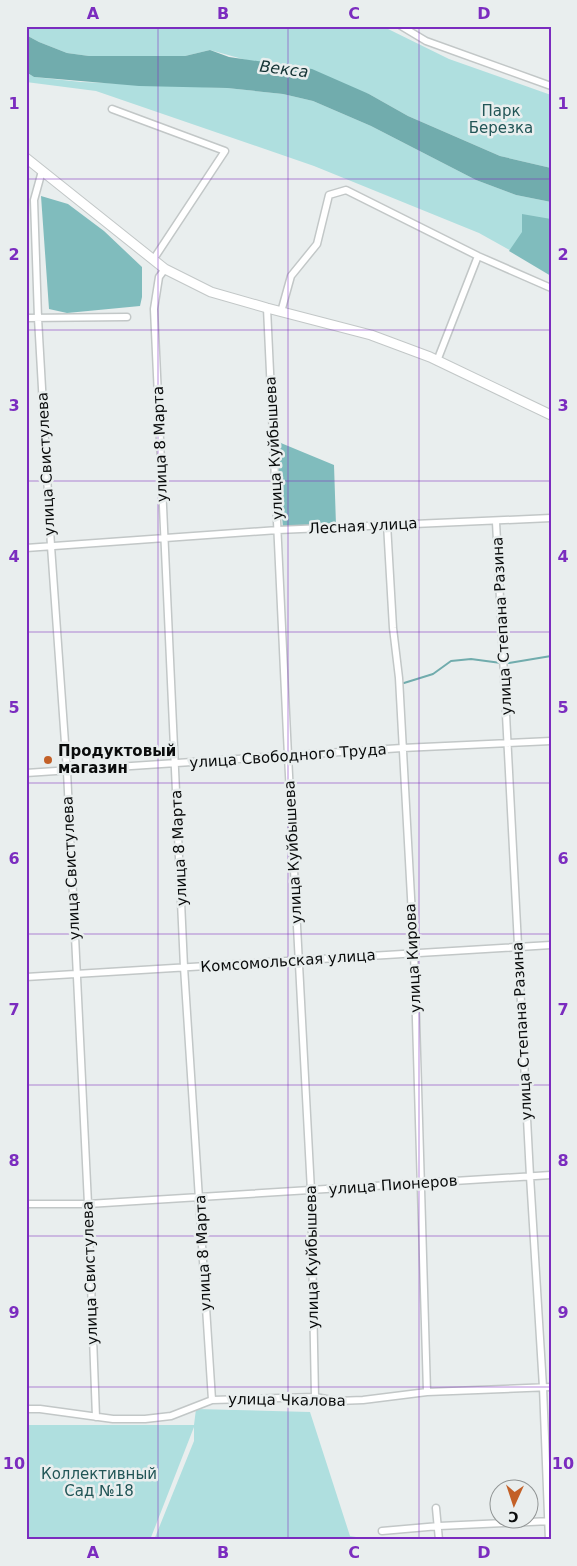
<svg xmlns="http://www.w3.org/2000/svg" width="577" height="1566" font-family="'DejaVu Sans',sans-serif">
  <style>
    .green { fill: #afdfdf }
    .forest { fill: #80bcbd }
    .water { fill: #71acad }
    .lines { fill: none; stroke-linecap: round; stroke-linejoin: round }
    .stream { stroke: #71acad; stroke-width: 2 }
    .minor-casing { stroke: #c2c7c7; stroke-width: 9 }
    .secondary-casing { stroke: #c2c7c7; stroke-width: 11 }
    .minor { stroke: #fff; stroke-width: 6 }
    .secondary { stroke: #fff; stroke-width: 9 }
    .grid { fill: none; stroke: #7b2cbf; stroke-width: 1; stroke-opacity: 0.55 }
    .poi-dot { fill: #c36027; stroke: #e9eeee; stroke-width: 2 }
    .labels { text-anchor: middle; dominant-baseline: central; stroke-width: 5; stroke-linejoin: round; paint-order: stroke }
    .park-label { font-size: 15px; fill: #225657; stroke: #e9eeee }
    .street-label { font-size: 15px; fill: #0a0c0c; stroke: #e9eeee }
    .poi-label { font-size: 15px; font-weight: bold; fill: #0a0c0c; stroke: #e9eeee; text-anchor: start }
    .water-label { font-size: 16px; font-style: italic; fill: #143334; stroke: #e9eeee }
    .neatline { fill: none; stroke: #7b2cbf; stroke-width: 2 }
    .grid-label { font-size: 16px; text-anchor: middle; font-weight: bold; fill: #7b2cbf }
  </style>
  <rect width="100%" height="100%" fill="#e9eeee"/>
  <!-- green -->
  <path class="green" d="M26,26H382L449,59L551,95V168L500,156L408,116L369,94L210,50L185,56H89L67,53L39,42L26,35Z
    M26,72L34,77L81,82L227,88L283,94L313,101L371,126L476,180L516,195L551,202V273L479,233L314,166L96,91L26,82Z
    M196,1409L310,1412L350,1536L375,1540H154L194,1441V1427L150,1540H26V1425H194Z"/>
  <!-- forest -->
  <path class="forest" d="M41,196L68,204L104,231L142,267V297L140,306L67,313L49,309Z
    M522,214L551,219V276L509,251L522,232Z
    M276,441L334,465L336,525L283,528Z"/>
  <!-- water -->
  <path class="water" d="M26,35L39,42L67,53L89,56H185L210,50L229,57L312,69L369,94L408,116L500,156L551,168V202L516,195L476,180L371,126L313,101L283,94L227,88L139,86L34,77L26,72Z"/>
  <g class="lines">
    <!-- stream -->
    <path class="stream" d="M509,663L551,656
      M404,683L433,674L451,661L471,659L501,663"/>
    <!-- minor casing -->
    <g class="minor-casing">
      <path id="minor" d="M401,26L426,41L551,86
        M112,109L225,151L153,260
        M42,171L34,200L38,318L51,546L67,771L88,1204L96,1417
        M165,269L159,277L154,309L184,967L212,1400
        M267,308L288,756L311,1191L315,1397
        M281,312L291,276L317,244L329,195L346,190L478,256L551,288
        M26,318L127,317
        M437,361L478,256
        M496,522L530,1176L543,1387L549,1540
        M387,524L393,628L399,678L414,952L427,1392
        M26,548L278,530L551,518
        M26,773L402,748L551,741
        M26,977L551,945
        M26,1204H88L551,1175
        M26,1409H40L113,1419H145L171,1416L212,1400L315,1397L337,1401L363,1400L427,1392L551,1387
        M436,1508L439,1540
        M382,1531L439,1526L551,1521"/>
    </g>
    <!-- secondary casing -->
    <g class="secondary-casing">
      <path id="secondary" d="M26,158L165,269L211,292L267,308L371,335L430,357L551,415"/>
    </g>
    <!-- minor -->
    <use href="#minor" class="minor"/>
    <!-- secondary -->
    <use href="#secondary" class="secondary"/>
  </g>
  <!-- grid -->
  <path class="grid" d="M158,26V1540M288,26V1540M419,26V1540M26,179H551M26,330H551M26,481H551M26,632H551M26,783H551M26,934H551M26,1085H551M26,1236H551M26,1387H551"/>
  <!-- markers -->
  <circle class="poi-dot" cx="48" cy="760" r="5"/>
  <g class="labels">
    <!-- park labels -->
    <g class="park-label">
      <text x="501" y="111">Парк<tspan x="501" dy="17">Березка</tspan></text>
      <text x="99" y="1474">Коллективный<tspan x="99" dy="17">Сад №18</tspan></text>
    </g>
    <!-- street labels -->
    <g class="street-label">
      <text transform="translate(160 444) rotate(-92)">улица 8 Марта</text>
      <text transform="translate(274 448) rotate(-93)">улица Куйбышева</text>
      <text transform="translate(46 464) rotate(-93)">улица Свистулева</text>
      <text transform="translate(363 526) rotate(-3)">Лесная улица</text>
      <text transform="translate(502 626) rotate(-93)">улица Степана Разина</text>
      <text transform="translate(288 756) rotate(-4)">улица Свободного Труда</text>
      <text transform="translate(179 848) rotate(-93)">улица 8 Марта</text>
      <text transform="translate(293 852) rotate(-93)">улица Куйбышева</text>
      <text transform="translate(71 868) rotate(-93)">улица Свистулева</text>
      <text transform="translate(413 958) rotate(-93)">улица Кирова</text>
      <text transform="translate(288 961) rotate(-4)">Комсомольская улица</text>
      <text transform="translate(522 1031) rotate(-93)">улица Степана Разина</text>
      <text transform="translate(393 1185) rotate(-4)">улица Пионеров</text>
      <text transform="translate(203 1253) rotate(-93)">улица 8 Марта</text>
      <text transform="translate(312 1257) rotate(-91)">улица Куйбышева</text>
      <text transform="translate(90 1273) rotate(-92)">улица Свистулева</text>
      <text transform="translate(287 1400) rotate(1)">улица Чкалова</text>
    </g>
    <!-- poi labels -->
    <g class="poi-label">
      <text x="58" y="751">Продуктовый<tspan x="58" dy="17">магазин</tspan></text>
    </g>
    <!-- water labels -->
    <g class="water-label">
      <text transform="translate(284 69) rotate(7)">Векса</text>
    </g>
  </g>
  <!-- border -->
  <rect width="577" height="1566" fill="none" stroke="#e9eeee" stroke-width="55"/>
  <!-- north arrow -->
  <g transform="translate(514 1504) rotate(183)"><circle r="24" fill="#e9eeee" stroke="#909494"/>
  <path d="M0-4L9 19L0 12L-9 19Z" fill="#c36027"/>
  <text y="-8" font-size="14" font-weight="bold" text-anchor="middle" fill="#0a0c0c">С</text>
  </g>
  <rect x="28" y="28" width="522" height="1510" class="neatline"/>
  <g class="grid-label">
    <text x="93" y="19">A</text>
    <text x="223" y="19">B</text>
    <text x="354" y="19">C</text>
    <text x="484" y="19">D</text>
    <text x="14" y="109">1</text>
    <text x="563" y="109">1</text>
    <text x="14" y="260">2</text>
    <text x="563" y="260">2</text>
    <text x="14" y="411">3</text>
    <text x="563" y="411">3</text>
    <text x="14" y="562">4</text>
    <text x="563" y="562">4</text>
    <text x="14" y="713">5</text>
    <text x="563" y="713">5</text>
    <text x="14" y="864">6</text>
    <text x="563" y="864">6</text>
    <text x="14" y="1015">7</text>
    <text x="563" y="1015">7</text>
    <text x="14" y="1166">8</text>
    <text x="563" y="1166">8</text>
    <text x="14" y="1318">9</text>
    <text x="563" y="1318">9</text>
    <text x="14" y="1469">10</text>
    <text x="563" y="1469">10</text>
    <text x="93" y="1558">A</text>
    <text x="223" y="1558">B</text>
    <text x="354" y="1558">C</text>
    <text x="484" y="1558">D</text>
  </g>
</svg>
